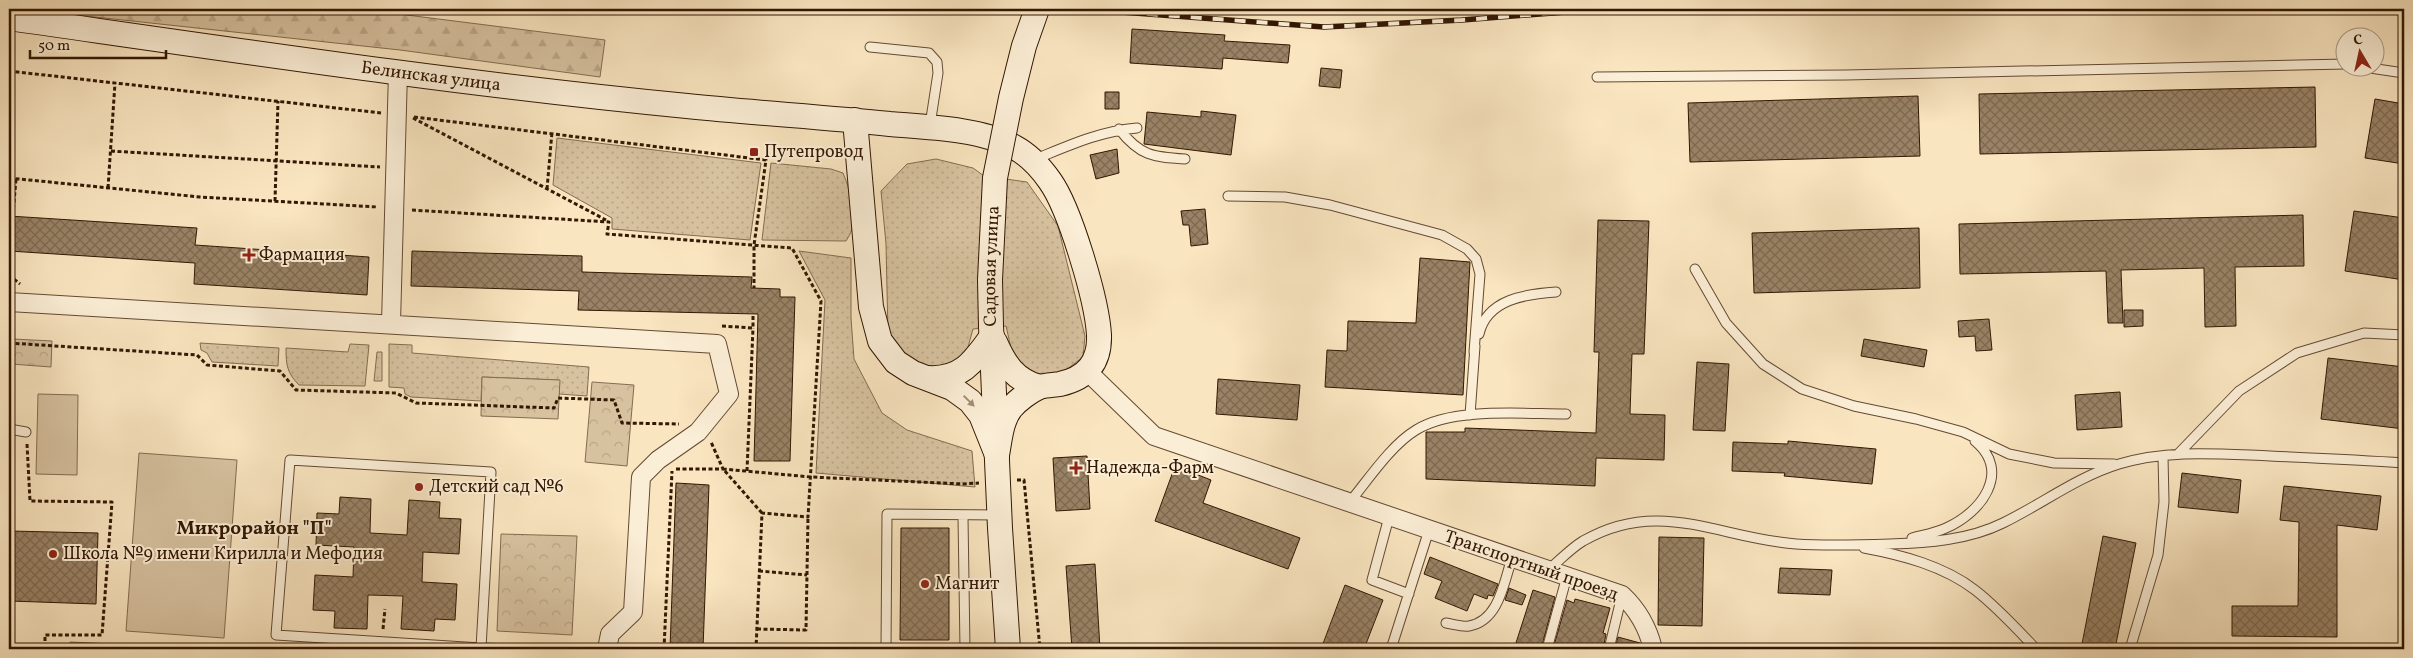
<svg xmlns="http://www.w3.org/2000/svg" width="2413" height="658" font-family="Vollkorn,serif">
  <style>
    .grass { fill: url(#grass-dots); stroke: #846c51 }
    .forest { fill: url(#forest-firs); stroke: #846c51 }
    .park { fill: url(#park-crowns); stroke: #846c51 }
    .pitch { fill: #d7c2a0; stroke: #846c51 }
    .building { fill: url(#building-cross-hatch); stroke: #321702 }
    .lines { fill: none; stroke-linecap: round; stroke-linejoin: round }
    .service-casing { stroke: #644a32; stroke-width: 11 }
    .minor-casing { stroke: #644a32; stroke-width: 20 }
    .secondary-casing { stroke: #321702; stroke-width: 26 }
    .path { stroke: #321702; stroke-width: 3; stroke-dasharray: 4 2.5; stroke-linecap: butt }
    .service { stroke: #fbeed6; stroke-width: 9 }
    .minor { stroke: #fbeed6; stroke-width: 18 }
    .secondary { stroke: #fbeed6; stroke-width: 24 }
    .rail-casing { stroke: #321702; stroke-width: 5.5 }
    .rail { stroke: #fbeed6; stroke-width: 4; stroke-dasharray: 11; stroke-linecap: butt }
    .secondary-bridge-casing { stroke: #321702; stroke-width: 26; stroke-linecap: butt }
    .secondary-bridge { stroke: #fbeed6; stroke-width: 24 }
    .oneway { fill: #a18d77 }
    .poi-dot { fill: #8f2418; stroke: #fbeed6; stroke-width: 2 }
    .labels { text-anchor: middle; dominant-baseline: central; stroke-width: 4; stroke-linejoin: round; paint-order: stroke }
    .street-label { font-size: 18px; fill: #321702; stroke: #fbeed6 }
    .poi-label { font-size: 18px; fill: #321702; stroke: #fbeed6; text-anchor: start }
    .neighbourhood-label { font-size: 19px; font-weight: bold; fill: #321702; stroke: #fbeed6 }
  </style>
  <defs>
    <pattern id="grass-dots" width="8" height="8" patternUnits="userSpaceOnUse" patternTransform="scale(1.25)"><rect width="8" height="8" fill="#d7c2a0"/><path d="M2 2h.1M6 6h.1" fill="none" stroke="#b9a688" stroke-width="1.8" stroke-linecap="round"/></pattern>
    <pattern id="forest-firs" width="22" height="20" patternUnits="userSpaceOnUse" patternTransform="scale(1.25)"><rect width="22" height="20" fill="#d7c2a0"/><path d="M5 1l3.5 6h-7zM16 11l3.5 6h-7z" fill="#b9a688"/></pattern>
    <pattern id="park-crowns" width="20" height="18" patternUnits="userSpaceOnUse" patternTransform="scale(1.25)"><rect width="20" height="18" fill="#d7c2a0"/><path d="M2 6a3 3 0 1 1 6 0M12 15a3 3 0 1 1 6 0" fill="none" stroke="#b9a688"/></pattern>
    <pattern id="building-cross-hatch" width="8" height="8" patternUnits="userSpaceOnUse" patternTransform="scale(1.25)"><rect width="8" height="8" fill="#998265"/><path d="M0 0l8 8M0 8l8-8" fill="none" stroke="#7d6951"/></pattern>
  </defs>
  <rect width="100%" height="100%" fill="#f9e5c0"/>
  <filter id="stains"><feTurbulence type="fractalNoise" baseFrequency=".004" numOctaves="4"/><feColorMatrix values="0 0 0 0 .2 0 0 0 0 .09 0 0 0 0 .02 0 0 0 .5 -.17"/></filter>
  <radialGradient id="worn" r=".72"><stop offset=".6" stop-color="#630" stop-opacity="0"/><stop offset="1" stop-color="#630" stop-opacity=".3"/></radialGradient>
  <!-- grass -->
  <path class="grass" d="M557,138L761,163L750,240L612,229V218L553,185Z
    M936,159L973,168L984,176L1027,182L1058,226L1085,336L1083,357L1062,373L1031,375C1010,359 1012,350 1006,326L973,329L968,347L951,368L927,372L901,355L888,334L886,244L881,191L907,164Z
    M771,163L831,169L843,173C852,196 861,219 846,241L762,240Z
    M799,251L851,258V318L854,359L882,413L907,430L972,451L975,487L816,473L825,300Z
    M200,343L279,348L278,366L212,362L207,353L201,350Z
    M350,344L369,345L365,386L299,385C287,373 286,365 286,348L348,352Z
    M389,344L412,345V353L589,367L587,396L559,394V380L482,377L481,401L411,397L405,394L404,388L389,387Z
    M377,352H382V381H374Z"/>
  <!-- forest -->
  <path class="forest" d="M21,9H359L605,40L600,77L400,50Z"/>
  <!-- park -->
  <path class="park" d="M13,339L52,341L51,367L11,364Z
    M482,377L560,380L558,419L481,416Z
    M592,382L634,385L627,466L585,462Z
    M501,534L577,536L572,635L497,631Z
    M249,644L302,649H248Z"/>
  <!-- pitch -->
  <path class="pitch" d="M38,394L78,395L77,475L36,474Z
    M139,453L237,460L224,638L126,631Z
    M70,642L114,644L113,649H70Z"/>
  <!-- building -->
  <path class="building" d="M1132,29L1225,35L1224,41L1290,45L1288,63L1223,58L1222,69L1130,63Z
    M1321,68L1342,70L1340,88L1319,86Z
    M2315,87L2316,147L1980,154L1979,94Z
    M1105,92H1119V109H1105Z
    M1918,96L1920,156L1690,162L1688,103Z
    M2375,99L2404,104V164L2365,158Z
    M1201,111L1236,115L1231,155L1144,144L1147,112L1201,117Z
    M1117,149L1119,173L1096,179L1090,155Z
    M1205,209L1208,244L1191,246L1189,225H1183L1181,211Z
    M2354,211L2404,218V280L2345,271Z
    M2303,215L2304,266L2235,267L2236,326L2205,327L2204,268L2121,270L2123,323H2108L2106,271L1960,274L1959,224Z
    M9,216L197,228L195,245L369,257L367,295L194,284L195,263L9,251Z
    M1598,220L1649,221L1644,354H1632L1630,414L1665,415L1664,460L1596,458L1595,486L1426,479V432H1465V428L1596,433L1599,352H1594Z
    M1919,228L1920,288L1754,293L1752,233Z
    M412,251L582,256V272L752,277L751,288L780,289V297H795L790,461H754L758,314L578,310L579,291L411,286Z
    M1420,258L1470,262L1463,395L1325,387L1327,350L1347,351L1348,321L1416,323Z
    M2124,310H2143V326L2124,327Z
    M1989,319L1992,350L1976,351L1975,336L1959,337L1958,321Z
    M1864,339L1927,350L1924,367L1861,356Z
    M2328,358L2404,367V429L2321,419Z
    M1697,362L1729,364L1725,431L1693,430Z
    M1218,379L1300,385L1297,420L1216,414Z
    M2120,392L2122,427L2077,430L2075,395Z
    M1788,441L1876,449L1872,484L1784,476L1785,473L1732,471L1733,442L1788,444Z
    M1087,456L1090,509L1056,511L1053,458Z
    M1175,466L1211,480L1203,503L1300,538L1288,569L1155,521Z
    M2182,473L2241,480L2238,513L2178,507Z
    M676,483L709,485L703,649H670Z
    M2284,486L2381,496L2377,530L2337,525V637L2232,636V606H2298L2299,522L2280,520Z
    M340,497L371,499L370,533L407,535L409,500L440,502L439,518L461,519L459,554L423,552L422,582L457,584L455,620L435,619L434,631L401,629L403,596L368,595L367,629L334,628L335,611L313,610L315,575L353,577L354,547L316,545L317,513L339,514Z
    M901,528H949V640H900Z
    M9,531L98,533L96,604L10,601Z
    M2103,536L2136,543L2115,649H2081Z
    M1659,537L1704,538L1702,626L1658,625Z
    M1430,557L1498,584L1493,596L1488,595L1487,599L1474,594L1467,611L1435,598L1442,581L1424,574Z
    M1095,564L1100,649H1072L1066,566Z
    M1780,568L1832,570L1830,595L1778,593Z
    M1345,585L1383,600L1364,649H1321Z
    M1509,588L1526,595L1522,605L1505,600Z
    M1533,590L1555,597L1541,649H1514Z
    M1575,599L1610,608L1603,633L1606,634L1603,649H1553L1567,600L1574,603Z
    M1618,637L1640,643L1642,649H1615Z"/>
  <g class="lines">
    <!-- service casing -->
    <g class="service-casing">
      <path id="service" d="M870,47L929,53L937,62L938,73L930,125
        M2370,68L2404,73
        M1597,77L1846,75L2346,64
        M1119,129C1140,156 1153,157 1185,159
        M1033,160C1068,146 1100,131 1137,128
        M1228,196L1285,197L1330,205L1442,235L1467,249L1476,259L1480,274L1474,352
        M1695,269L1726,323L1763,364L1802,389L1854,406L1916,419L1963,432L2009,454L2054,463L2114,464
        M1479,334C1487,299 1526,294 1556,292
        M1470,415L1475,346
        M9,429L26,432
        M2179,453L2239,391L2297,353L2364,333L2404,335
        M1349,503C1368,480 1391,445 1416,430C1453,407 1523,414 1566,414
        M963,517L965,649
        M1389,517L1372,580L1409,594
        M1912,538C1923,535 1935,533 1946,528C1981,513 2012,472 1975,441
        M1864,548C1902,555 1944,566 1975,590C1997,607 2017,629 2036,649
        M1548,570C1559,561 1570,549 1583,541C1659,497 1718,538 1796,544C1827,546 1859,545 1890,544C1927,543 1969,540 2003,523C2042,504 2077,477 2119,464C2168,449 2219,454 2270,456C2315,458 2360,460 2404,463
        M1446,623C1453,624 1462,627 1469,626C1499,621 1504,582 1512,558
        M481,648L491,472L290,460L276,635L481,648L511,649
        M886,649L887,514L999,515
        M1391,649L1429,530
        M1547,649L1567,576
        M1609,649L1622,595
        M2130,649L2158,555L2164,502L2163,456"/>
    </g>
    <!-- minor casing -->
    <g class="minor-casing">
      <path id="minor" d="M9,302L717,344L729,394L698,432L658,460L641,477L633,612L610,634L607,649
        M391,323L398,72
        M1088,372L1154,436L1622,595C1638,610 1648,628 1653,649"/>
    </g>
    <!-- secondary casing -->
    <g class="secondary-casing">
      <g id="secondary">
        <path id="s1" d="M9,18C234,50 460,84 687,106C755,113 823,117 890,124C928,127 982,129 1014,147C1029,155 1041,168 1050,181C1070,209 1097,300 1099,335C1100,362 1087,378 1060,384C1054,385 1046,385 1039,387C1030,391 1018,400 1011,408C1001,421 1000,439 997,455"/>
        <path d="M855,120L871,307L880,341L896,362L913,373L952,388L970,401L981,415L997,455"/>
        <path d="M991,326L1000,528L1008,649"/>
        <path d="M995,342C1005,365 1015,380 1039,387"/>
        <path d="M928,378C962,380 974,361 992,336"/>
      </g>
    </g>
    <!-- path -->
    <path class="path" d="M9,71L381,113
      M414,117L766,160L754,245V288
      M413,118L606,220
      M111,151L380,167
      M9,178L200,197L378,207
      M108,188L115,83
      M547,189L552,132
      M275,201L278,101
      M412,210L609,222L607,234L792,248L821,301L808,517L762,513L756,649
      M9,261L16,179
      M9,275L20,284
      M722,326L753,328V314
      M9,343L197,355L207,365L280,371L296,390L396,393L416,403L554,408L558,398L614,400L622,423L679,424
      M27,444L30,501L112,502L102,635H45V649
      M676,469H723L711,442
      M747,471L753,328
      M1017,480H1024L1040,649
      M762,513L723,469L811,477L963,484L979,483
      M759,571L807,575
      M383,629L385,609
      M757,629L806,630L808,517
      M664,649L672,471"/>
    <!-- service -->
    <use href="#service" class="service"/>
    <!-- minor -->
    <use href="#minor" class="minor"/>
    <!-- secondary -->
    <use href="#secondary" class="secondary"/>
    <!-- rail casing -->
    <g class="rail-casing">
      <path id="rail" d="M1081,9L1324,27L1462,20L1604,9"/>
    </g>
    <!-- rail -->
    <use href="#rail" class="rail"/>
    <!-- secondary-bridge casing -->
    <g class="secondary-bridge-casing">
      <g id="secondary-bridge">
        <path id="s2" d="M991,326L990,280L995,178L1011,98L1024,46L1037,9"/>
      </g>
    </g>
    <!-- secondary-bridge -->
    <use href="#secondary-bridge" class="secondary-bridge"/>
  </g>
  <!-- one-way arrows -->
  <defs><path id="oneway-solid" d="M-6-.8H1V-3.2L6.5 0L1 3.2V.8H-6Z" transform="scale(1.25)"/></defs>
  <use class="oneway" href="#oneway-solid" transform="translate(969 401) rotate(45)"/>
  <!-- markers -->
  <g class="poi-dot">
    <rect x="749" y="147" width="10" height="10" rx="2.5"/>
    <path d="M246.5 247.5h5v5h5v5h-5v5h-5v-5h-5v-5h5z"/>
    <path d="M1073.5 460.5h5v5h5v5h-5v5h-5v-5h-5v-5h5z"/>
    <circle cx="419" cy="487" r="5"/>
    <circle cx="53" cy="554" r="5"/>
    <circle cx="925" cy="584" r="5"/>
  </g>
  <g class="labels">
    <!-- street labels -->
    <g class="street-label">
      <text stroke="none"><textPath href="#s1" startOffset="426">Белинская улица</textPath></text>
      <text stroke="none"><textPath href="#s2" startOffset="60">Садовая улица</textPath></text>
      <text transform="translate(1531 566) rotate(19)">Транспортный проезд</text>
    </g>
    <!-- poi labels -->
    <g class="poi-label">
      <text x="764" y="152">Путепровод</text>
      <text x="259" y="255">Фармация</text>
      <text x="1086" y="468">Надежда-Фарм</text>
      <text x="429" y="487">Детский сад №6</text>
      <text x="63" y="554">Школа №9 имени Кирилла и Мефодия</text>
      <text x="935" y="584">Магнит</text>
    </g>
    <!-- neighbourhood labels -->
    <g class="neighbourhood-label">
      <text x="254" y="529">Микрорайон "П"</text>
    </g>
  </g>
  <!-- margin -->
  <rect width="2413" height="658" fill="none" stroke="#f9e5c0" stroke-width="30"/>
  <rect x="10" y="10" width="2393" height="638" fill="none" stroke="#321702" stroke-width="2.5"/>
  <rect x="15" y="15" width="2383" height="628" fill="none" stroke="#321702"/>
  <!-- north arrow -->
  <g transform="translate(2360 52) rotate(351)"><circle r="24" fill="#fbeed6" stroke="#ab9881"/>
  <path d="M0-4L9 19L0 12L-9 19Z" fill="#8f2418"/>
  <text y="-8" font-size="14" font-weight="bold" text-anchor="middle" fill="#321702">С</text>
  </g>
  <!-- scale -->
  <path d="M30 50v8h136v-8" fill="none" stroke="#321702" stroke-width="2.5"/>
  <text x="38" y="50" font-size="15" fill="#321702" stroke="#fbeed6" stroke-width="4" paint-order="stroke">50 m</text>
  <rect width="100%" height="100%" filter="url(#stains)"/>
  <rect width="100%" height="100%" fill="url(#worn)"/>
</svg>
